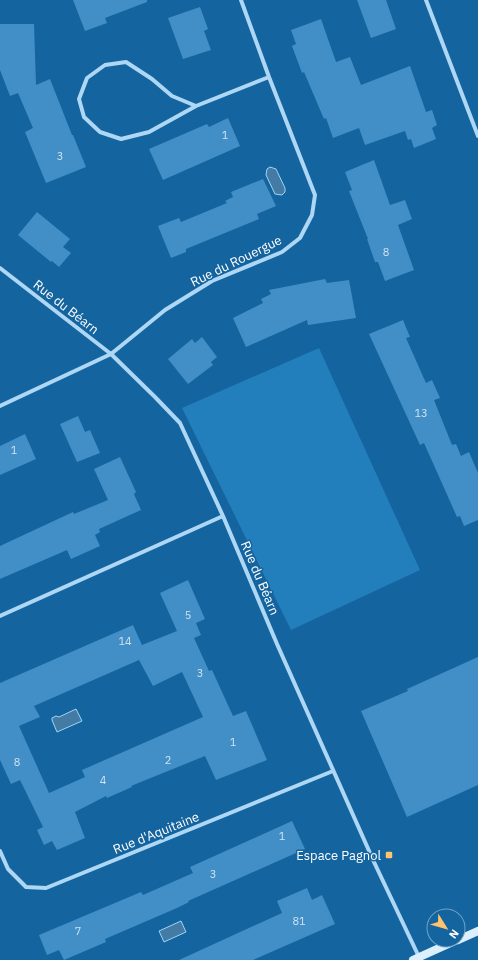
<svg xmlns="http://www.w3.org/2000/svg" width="478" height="960" font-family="'IBM Plex Sans',sans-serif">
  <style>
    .green { fill: #237ebc }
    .water { fill: #447ba4; stroke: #9fd4f6 }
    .building { fill: #428fc7; fill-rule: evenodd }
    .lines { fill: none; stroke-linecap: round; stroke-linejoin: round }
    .street { stroke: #add7f4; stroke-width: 4 }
    .secondary { stroke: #dceffd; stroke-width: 8 }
    .poi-dot { fill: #ffc26f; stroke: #14649f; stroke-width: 1.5 }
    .labels { text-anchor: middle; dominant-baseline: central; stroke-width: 3; stroke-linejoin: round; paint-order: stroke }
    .number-label { font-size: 11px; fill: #d0e3f1 }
    .street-label { font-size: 13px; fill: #fff; stroke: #14649f }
    .poi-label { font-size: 13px; fill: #fff; stroke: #14649f; text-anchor: end }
  </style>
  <rect width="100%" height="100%" fill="#14649f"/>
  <!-- green -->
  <path class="green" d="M319,348L420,570L291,630L182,408Z"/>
  <!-- water -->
  <path class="water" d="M270,167L276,169L285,188V192L282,195L275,194L266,175L267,169Z
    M76,709L82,721L57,732L52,720V718L56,716L59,717Z
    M181,921L186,932L164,942L159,931Z"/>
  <!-- building -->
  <path class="building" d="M73,0H147V2L105,18L107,23L85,31Z
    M357,0H386L396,29L371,38Z
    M200,7L208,29L204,31L211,50L183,59L168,18Z
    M321,19L336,62L350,57L361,85L410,66L426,112L432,110L437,125L432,128L436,139L414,148L411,139L408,140L405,131L365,145L359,128L333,138L326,118L324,119L304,72L302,73L292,46L296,44L291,30Z
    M0,24H34L36,85L50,79L72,135H73L86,167L46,183L25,132L33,128L18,93L10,96L0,70Z
    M228,118L240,146L163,180L149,149L207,124L209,127Z
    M374,160L390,205L405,200L412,219L398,225L414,270L385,281L378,262H375L367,239H368L349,191L352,190L345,172Z
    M263,179L276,206L257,214L259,219L186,249V252L171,258L158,226L179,218L181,222L227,203L225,201L233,197L231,192Z
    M37,212L70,239L63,247L71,253L59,267L52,261L51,262L18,235Z
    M325,279L327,283L349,280L356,318L308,325L307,320L246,347L233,318L263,303L261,299L271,294L269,290Z
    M403,320L410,337L406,338L426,383L432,380L440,398L434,400L452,445L456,444L461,456L469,452L478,473V520L464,526L460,516L457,517L424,443L420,445L369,334Z
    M202,337L217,357L211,362L213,365L188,384L168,359L192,339L195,343Z
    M78,416L85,432L90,430L100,453L77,462L60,424Z
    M25,434L36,459L0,475V446Z
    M120,457L136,492L134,494L141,510L99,529L100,532L95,535L100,546L71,559L67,550L0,579V546L73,512L74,514L108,500L94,469Z
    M188,580L205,619L196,623L201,635L194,638L209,671L212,670L233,716L246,711L267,760L216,780L205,756L131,786L132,787L107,798L106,796L75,812L85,838L57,850L52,841L44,845L37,830L43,827L20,780L11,784L0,760V683L133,625L142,645L177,631L160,593ZM139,660L153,686L182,672L203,717L82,770L85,777L49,793L19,726L40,717L34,706Z
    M478,657V785L407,817L361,711L408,691L407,689Z
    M292,821L305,849L188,901L189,902L177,908L105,939L106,942L64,960L59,950L47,955L39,935L141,892L143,895L193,873L190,867Z
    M307,888L312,900L322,895L335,924L253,960H179L282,913L277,901Z"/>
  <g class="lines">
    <!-- street -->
    <path class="street" d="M426,0L478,136
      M196,106L172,96L152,79L126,62L105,65L87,78L79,99L84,117L100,132L121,139L149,132L196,106L269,77
      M0,268L111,354L155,397L180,423L223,516L277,644L374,862L419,957
      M0,406L111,354L165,310L212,281L282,252L300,238L312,215L315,195L269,77L241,0
      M0,616L223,516
      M0,851L8,869L26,887L46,888L333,771"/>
    <!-- secondary -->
    <path class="secondary" d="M458,940L478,931
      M413,960L457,940"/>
  </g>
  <!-- markers -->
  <rect class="poi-dot" x="385" y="851" width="8" height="8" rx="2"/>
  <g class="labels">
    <!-- number labels -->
    <g class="number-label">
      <text x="225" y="135">1</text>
      <text x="60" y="156">3</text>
      <text x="386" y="252">8</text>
      <text x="421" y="413">13</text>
      <text x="14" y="450">1</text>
      <text x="188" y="615">5</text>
      <text x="125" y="641">14</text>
      <text x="200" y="673">3</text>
      <text x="233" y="742">1</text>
      <text x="168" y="760">2</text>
      <text x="17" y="762">8</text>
      <text x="103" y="780">4</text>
      <text x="282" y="836">1</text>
      <text x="213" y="874">3</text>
      <text x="299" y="921">81</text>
      <text x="78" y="931">7</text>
    </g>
    <!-- street labels -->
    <g class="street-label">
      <text transform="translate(236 261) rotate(-26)">Rue du Rouergue</text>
      <text transform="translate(66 307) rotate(38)">Rue du Béarn</text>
      <text transform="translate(260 578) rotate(67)">Rue du Béarn</text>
      <text transform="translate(156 833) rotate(-22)">Rue d'Aquitaine</text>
    </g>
    <!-- poi labels -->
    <g class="poi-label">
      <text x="381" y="855">Espace Pagnol</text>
    </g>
  </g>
  <!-- north arrow -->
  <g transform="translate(446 928) rotate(127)"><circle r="19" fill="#14649f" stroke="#72a2c5"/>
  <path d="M0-3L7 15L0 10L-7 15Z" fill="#ffc26f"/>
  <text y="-6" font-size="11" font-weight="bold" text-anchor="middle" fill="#ffffff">N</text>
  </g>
</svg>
